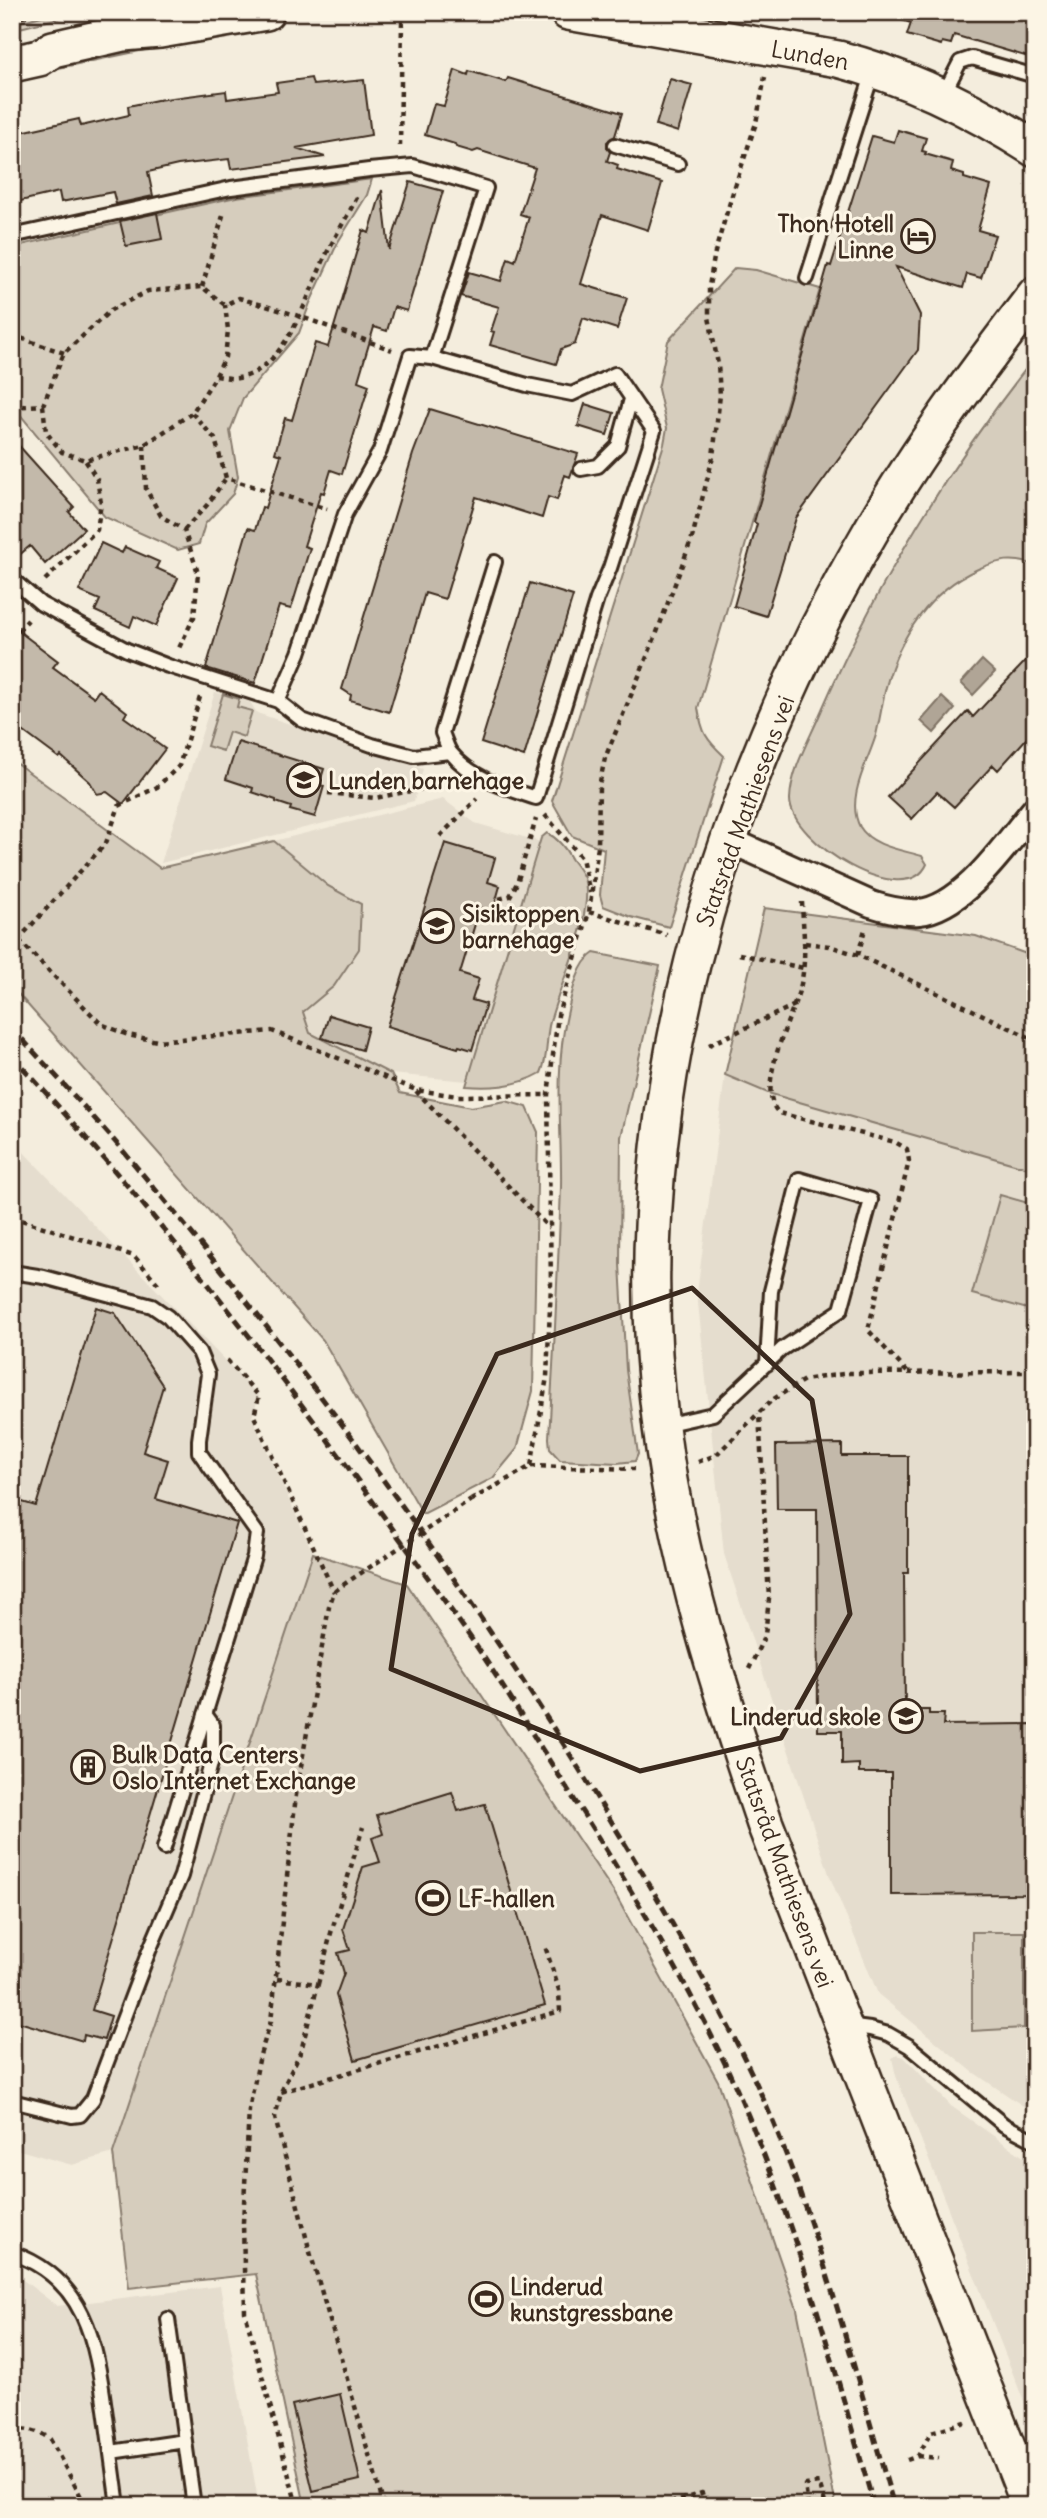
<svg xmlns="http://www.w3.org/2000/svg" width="1047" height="2518" font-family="Delius,sans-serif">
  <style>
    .built { fill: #e5ddce }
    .green { fill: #d6cdbd; stroke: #887c6e; stroke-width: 2 }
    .water { fill: #b0a596; stroke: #817466; stroke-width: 2 }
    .building { fill: #c3b9aa; stroke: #3b2a1e; stroke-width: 2 }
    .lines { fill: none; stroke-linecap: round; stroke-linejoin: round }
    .lane-casing { stroke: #3b2a1e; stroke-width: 18 }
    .street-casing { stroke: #3b2a1e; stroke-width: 30 }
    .secondary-casing { stroke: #3b2a1e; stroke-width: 40 }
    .path { stroke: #3b2a1e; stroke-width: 4.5; stroke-dasharray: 5 5; stroke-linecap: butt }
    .lane { stroke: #fcf5e5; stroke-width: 12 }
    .street { stroke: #fcf5e5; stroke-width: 24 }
    .secondary { stroke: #fcf5e5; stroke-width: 35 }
    .rail { stroke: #3b2a1e; stroke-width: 5; stroke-dasharray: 10 5; stroke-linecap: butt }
    .path-bridge { stroke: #3b2a1e; stroke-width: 4.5; stroke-dasharray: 5 5; stroke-linecap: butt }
    .marked { fill: none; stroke: #3b2a1e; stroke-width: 5; stroke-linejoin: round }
    .labels { text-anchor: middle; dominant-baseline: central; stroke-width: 6; stroke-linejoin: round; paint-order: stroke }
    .street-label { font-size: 23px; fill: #3b2a1e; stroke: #fcf5e5 }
    .poi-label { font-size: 23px; font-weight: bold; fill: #3b2a1e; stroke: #fcf5e5; text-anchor: start }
  </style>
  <rect width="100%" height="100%" fill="#f4eddd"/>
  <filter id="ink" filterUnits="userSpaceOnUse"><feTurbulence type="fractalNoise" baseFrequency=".0143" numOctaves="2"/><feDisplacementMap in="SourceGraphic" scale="14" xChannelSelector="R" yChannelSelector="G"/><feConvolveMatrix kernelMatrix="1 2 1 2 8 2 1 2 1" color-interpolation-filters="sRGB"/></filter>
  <g filter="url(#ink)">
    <!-- built -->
    <path class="built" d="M12,12H78L12,30Z
      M215,692L250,702L257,713L423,769L414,801L161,863Z
      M443,799L475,823L541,842L467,1081L391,1074L310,1033L303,1012L334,986L361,904L328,886L274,841Z
      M725,1075L768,1093L1035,1170V2114L973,2072L878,1994L830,1877L724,1554L697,1293Z
      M12,1140L259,1396L252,1417L313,1553L113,2153L72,2165L12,2148Z
      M897,2055L904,2057L951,2106L1035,2165V2430L896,2076L892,2058Z
      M12,2277L23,2280L57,2306L220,2286L259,2506H12Z"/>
    <!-- green -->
    <path class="green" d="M56,12H83L12,30V24Z
      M159,47L44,71L60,56Z
      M372,179L367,195L338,242L310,303L299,333L243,398L230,431L238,477L233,494L205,524L199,544L178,550L105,517L12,405V247L236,197Z
      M735,268L756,270L820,289L698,708C702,733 706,739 724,756L669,927L631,917L603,906L600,895L604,849L572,836L552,801L664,444L667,428L658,389L668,341Z
      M1035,357V565C1013,557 999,560 978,569C930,590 899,637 886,687C882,703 880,719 876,735C868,762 845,799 860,827C871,846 902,850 922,856L927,864C906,912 789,842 790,799C791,770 809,740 820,714C875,586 949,466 1035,357Z
      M223,694L239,699L237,707L252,711L244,737L229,732L223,751L207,746Z
      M12,760L160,868L274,841L328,886L361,904L359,949L334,986L303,1012L310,1033L391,1074L400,1093L471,1107L506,1101L527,1107L538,1132L533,1391L517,1449L493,1478L423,1514L323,1340L12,987Z
      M547,833C558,838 566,849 572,860C576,865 581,872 584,878C596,913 557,989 549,1026C546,1042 548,1058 541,1073C519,1086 490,1088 466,1086L541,838Z
      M764,908L976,936L1035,957V1170L768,1093L725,1075Z
      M594,953L660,966L621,1137L620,1264L626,1370L638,1454L635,1461L617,1463L560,1460L550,1449L549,1438C554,1355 558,1271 561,1187C562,1131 554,1071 567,1015C571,997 577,963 594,953Z
      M1000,1195L1035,1205V1311L972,1294Z
      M313,1553L407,1584L615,1894L718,2081L797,2309L836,2506H305L256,2274L129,2288L113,2153Z
      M972,1932H1024V2028L972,2031Z"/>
    <!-- water -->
    <path class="water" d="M982,660L995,672L973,695L961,683Z
      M942,697L955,709L934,733L921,721Z"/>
    <!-- building -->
    <path class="building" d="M899,12H1035V59L954,35L951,44L942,42L941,45L907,35L911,23L899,19Z
      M455,70L468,75L469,71L506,82L508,78L622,113L615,136L607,142V148L610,152L607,161L618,165L617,169L662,183L648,230L602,215L581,284L627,298L617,329L583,318L575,344L561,349L556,364L490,345L494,332L491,331L499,307L461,296L469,272L501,281L508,258L515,261L529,217L520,214L535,168L478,150L473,152L456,147L455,144L425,135L434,104L444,106Z
      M311,78L313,85L364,80L371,135L296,148L325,157L231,169L229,159L178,165L148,172L153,196L116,204L113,192L61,202L59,192L12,203V134L79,119L81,126L129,115L128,106L157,100L226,91L227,99L278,92L276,83Z
      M670,79L692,85L678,132L656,125Z
      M898,130L926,138L922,151L926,152L925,154L953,162L951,171L964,175V178L991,186L978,230L995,235L981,278L967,274L963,288L896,267L920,315L918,350L796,518L766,616L734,606L757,524L754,522L828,265L831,266L872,136L894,142Z
      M410,182L443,191L407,311L394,307L387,331L374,327L358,381L369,385L342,474L331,470L324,493L321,492L304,546L310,548L291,609L279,606L255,683L206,668L248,528L255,530L262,507L265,508L281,455L275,453L285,418L292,420L315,343L328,347L363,230L369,233L382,190L389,250Z
      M157,213L162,239L126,246L120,221Z
      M585,404L614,413L607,435L578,426Z
      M430,409L578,454L570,477L565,475L557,500L548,497L542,518L476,497L445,599L425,593L389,712L350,700L351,695L342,689L413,454Z
      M12,438L74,507L69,512L84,529L45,564L30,546L12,561Z
      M101,543L122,553L125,547L159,562L156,568L178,578L156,626L134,616L130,627L95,611L100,600L79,591Z
      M530,583L573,596L524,757L481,743Z
      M12,626L58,661L53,667L94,697L99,690L127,712L124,717L155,739L154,741L165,749L123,804L107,792L97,794L90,782L61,756L59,758L12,723Z
      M1035,651V729L998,770L993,765L954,807L937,792L912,819L888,797L968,711L973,717Z
      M238,742L324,769L319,785L324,786L315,817L290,810L291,807L276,802V800L252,792L253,788L226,779Z
      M445,843L495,858L488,882L500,886L493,911L480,908L460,973L479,979L472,1000L486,1004L472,1050L459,1046L458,1048L387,1026Z
      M329,1015L368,1027L362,1050L322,1038Z
      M96,1307L115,1313L163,1386L143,1452L168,1460L156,1499L237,1523L92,2010L111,2016L104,2040L84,2035L83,2041L12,2020V1499L36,1506Z
      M842,1444V1456H908V1573H904L905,1710H929V1714H944L943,1725L1035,1724V1894L891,1895V1773H859V1764L842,1765V1731H818L817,1509H777L776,1445Z
      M452,1792L458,1811L485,1804L545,2005L355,2060L336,1995L344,1973L338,1953L350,1950L343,1929L363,1867L380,1862L372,1838L383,1834L377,1815Z
      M340,2394L360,2480L313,2491L292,2405Z"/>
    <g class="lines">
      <!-- lane casing -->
      <g class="lane-casing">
        <path id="lane" d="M943,95L960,62L972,58L1035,76
          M615,145L678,164
          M12,236L231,188L369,170L413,166L486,188L432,358L410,356L380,451L345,514L299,653L278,701
          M807,278L873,72
          M432,358L527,385L572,394L615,374L654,431L610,568L597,599L536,798C506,788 472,779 451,753C447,748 445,739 442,733L495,562
          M581,469L598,466L618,446L631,399
          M12,579L41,604L127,650L168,666L278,701L302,720L372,745L414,756L450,752
          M12,1272L44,1277L152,1306L168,1317L199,1352L208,1374L199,1440V1452L257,1533L254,1556L164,1848
          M664,1425L713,1414L782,1349L841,1310L871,1200L799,1179L771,1291L767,1364
          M847,2026L870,2029L888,2034L909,2046L1004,2125L1035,2141
          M12,2101L72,2116L80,2115L93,2099L149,1951L181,1876L213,1756V1725L205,1714
          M12,2253C85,2278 96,2342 105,2409C109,2441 114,2474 118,2506
          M168,2319L194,2506
          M111,2452L185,2441"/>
      </g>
      <!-- street casing -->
      <g class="street-casing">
        <path id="street" d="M729,840L871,904C886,909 903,913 919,912C964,908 1007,842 1035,809"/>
      </g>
      <!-- secondary casing -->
      <g class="secondary-casing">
        <path id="secondary" d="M568,12L838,59C909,77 973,109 1035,149
          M12,64L39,58L53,49L123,33L160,30L266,12
          M1030,2506L765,1824C721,1694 678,1564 661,1427C621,1117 715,797 871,531C919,448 977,371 1035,295"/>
      </g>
      <!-- path -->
      <path class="path" d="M12,20L40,12
        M400,146L402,21
        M202,287L224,212
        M12,335L64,353
        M216,376C223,377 231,379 238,378C286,371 308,293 326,255C336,234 349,214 359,193
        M43,405L46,432L62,452L85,460L144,445L192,413L216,376L225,357L228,330L225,305
        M12,407L43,405L64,353L111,310L148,291L202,287L225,305L239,298L299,316L392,350
        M192,413L215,439L226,478L327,509
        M144,445L146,489L161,516L184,530L198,573L194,617L179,648
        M184,530L207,505L226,478
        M45,580L97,530L101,503L97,479L85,460
        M12,638L28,620
        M328,793L375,798L441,785L451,780
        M545,815L582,858L590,893
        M440,836L477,799
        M499,899L510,896L517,883L536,819
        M802,902C803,929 807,957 801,984C794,1013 753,1089 779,1113L895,1142L907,1149L909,1161L868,1330L909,1374
        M589,912L667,935
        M12,933L101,1024L128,1035L157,1041L272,1031L416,1090L458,1096L548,1095
        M18,940L106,843L119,806L157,787L179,766L200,697
        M805,943L829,946L858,955L1035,1040
        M739,954L803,968
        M858,955L865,929
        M709,1045L795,1005
        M416,1091L549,1228
        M12,1217L134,1256L160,1286
        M227,1360L259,1396L254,1416L334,1592
        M698,1462L716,1455L772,1400L804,1380L849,1373L1035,1372
        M531,1466L635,1469
        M471,1500L531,1466L547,1377L551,1284L548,1095L558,1015L589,912L598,846L599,786L605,758L656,635L692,538L713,457L720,395L718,364L709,317V286L715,252L733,192L756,123L765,77
        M749,1669L765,1635L769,1599L759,1413
        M277,1979L318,1984L301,2051L281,2092
        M318,1984L331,1933L363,1827
        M12,2429C28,2429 38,2430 50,2439L86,2506
        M918,2456L939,2458
        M907,2460L918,2456L931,2432L965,2422
        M297,2506L245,2312L243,2222L249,2110L260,2055L271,2021L296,1795L329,1607L334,1592L343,1585
        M384,2506L310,2252L275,2118L281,2092L560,2011L559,1990L545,1946
        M661,2506L702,2493L706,2506
        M808,2506L805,2485L819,2483L826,2506"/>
      <!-- lane -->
      <use href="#lane" class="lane"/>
      <!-- street -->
      <use href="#street" class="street"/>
      <!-- secondary -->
      <use href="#secondary" class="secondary"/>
      <!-- rail -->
      <path class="rail" d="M12,1028C51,1071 92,1114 129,1158C296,1356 453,1564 589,1785C647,1879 704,1974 752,2074C816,2211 851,2361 894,2506
        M12,1056C137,1190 250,1333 358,1481C395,1532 432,1583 468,1634C494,1671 518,1711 542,1749C611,1857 681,1966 734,2083C795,2219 833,2364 874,2506"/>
      <!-- path-bridge -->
      <path class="path-bridge" d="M343,1585L471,1500"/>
    </g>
  </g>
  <!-- marked area -->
  <path class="marked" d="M692,1288L812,1400L850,1614L781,1738L640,1771L391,1669L412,1534L497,1354Z"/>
  <!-- icons -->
  <defs>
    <g id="hotel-ring" transform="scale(1.75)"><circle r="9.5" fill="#fcf5e5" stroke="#3b2a1e" stroke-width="1.5"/><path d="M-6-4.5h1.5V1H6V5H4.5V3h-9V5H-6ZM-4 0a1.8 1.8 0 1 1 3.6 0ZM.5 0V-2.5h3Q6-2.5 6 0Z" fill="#3b2a1e"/></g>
    <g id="school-ring" transform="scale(1.75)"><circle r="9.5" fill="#fcf5e5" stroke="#3b2a1e" stroke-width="1.5"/><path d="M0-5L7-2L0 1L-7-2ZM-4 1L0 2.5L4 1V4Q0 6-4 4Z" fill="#3b2a1e"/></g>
    <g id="building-ring" transform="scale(1.75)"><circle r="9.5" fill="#fcf5e5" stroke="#3b2a1e" stroke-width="1.5"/><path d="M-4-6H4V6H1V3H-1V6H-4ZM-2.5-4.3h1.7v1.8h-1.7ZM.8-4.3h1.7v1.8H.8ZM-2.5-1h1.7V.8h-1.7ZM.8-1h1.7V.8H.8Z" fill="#3b2a1e"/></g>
    <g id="stadium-ring" transform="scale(1.75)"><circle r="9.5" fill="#fcf5e5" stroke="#3b2a1e" stroke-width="1.5"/><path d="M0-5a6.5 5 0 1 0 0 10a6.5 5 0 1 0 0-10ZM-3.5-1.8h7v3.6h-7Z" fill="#3b2a1e"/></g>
  </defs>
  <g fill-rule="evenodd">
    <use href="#hotel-ring" x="918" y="236"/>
    <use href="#school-ring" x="304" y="780"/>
    <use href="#school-ring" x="437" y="926"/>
    <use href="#school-ring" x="906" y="1716"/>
    <use href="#building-ring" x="88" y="1767"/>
    <use href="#stadium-ring" x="433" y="1898"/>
    <use href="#stadium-ring" x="486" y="2299"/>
  </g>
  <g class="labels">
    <!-- street labels -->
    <g class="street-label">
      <text transform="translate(810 55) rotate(10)">Lunden</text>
      <text transform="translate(745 811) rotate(-70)">Statsråd Mathiesens vei</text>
      <text transform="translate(785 1872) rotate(70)">Statsråd Mathiesens vei</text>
    </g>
    <!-- poi labels -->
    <g class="poi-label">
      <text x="894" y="223" text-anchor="end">Thon Hotell<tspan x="894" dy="26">Linne</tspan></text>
      <text x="328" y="780">Lunden barnehage</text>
      <text x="462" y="913">Sisiktoppen<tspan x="462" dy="26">barnehage</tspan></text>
      <text x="881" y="1716" text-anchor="end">Linderud skole</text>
      <text x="112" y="1754">Bulk Data Centers<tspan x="112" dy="26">Oslo Internet Exchange</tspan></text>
      <text x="458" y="1898">LF-hallen</text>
      <text x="510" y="2286">Linderud<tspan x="510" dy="26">kunstgressbane</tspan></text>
    </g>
  </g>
  <!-- margin -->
  <rect width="1047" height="2518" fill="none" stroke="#fcf5e5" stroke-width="42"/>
  <rect x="21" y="21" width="1005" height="2476" fill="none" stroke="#3b2a1e" stroke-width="2.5" filter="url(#ink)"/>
</svg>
